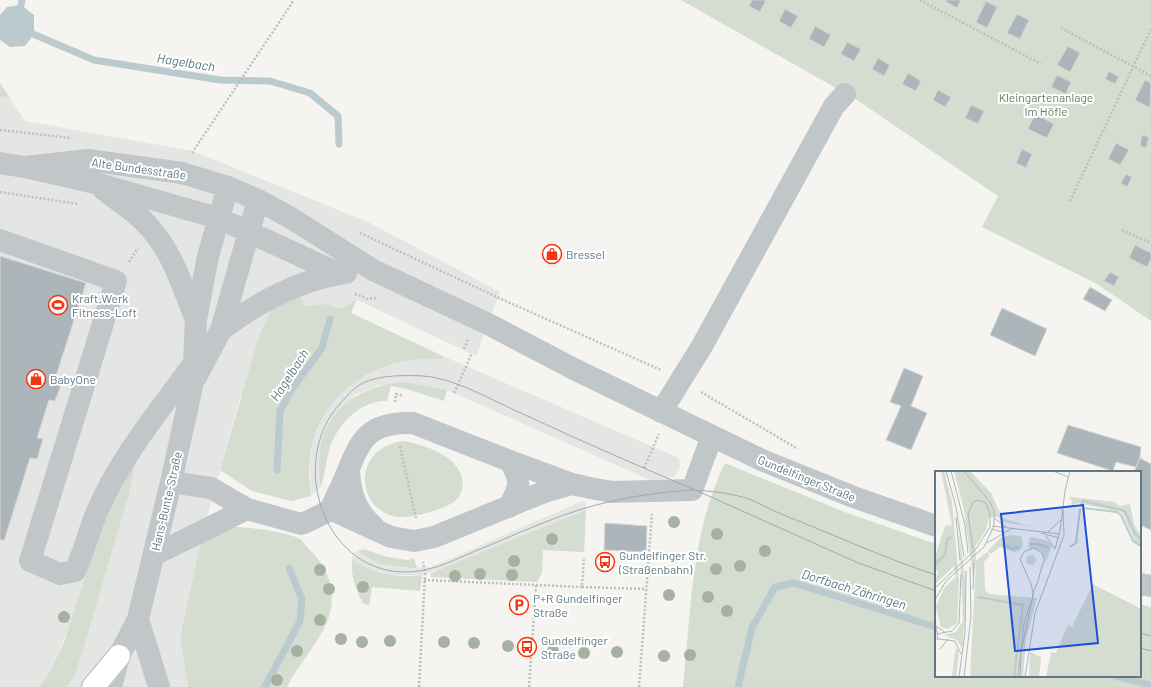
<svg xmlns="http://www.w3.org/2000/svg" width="1151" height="687" font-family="Barlow,sans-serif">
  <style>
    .built { fill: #e5e6e3 }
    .green { fill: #d5dcd0 }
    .water { fill: #bbcace }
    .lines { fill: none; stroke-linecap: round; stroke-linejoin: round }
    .stream { stroke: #bbcace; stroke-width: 7 }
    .building { fill: #acb5b9; stroke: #d5d5d3 }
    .highway-casing { stroke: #b5b9bc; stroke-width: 24 }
    .path { stroke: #bcbfc1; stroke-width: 2.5; stroke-dasharray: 2 2; stroke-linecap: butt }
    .minor { stroke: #c1c6c9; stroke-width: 22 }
    .highway { stroke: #fff; stroke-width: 22 }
    .tram { stroke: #a1a9ae; stroke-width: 1 }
    .tree { fill: #a7b1a1 }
    .labels { text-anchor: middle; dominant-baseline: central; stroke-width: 4; stroke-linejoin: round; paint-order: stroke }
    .park-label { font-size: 12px; fill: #677a60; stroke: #fff }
    .street-label { font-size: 12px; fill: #607784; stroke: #fff }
    .poi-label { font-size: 12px; fill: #607784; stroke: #fff; text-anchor: start }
    .water-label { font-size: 13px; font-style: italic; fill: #5b7a82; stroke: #fff }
    .inset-river { fill: none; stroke: #bbcace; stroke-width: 2 }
    .inset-road { fill: none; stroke: #acb7bb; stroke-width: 1 }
    .view { fill: #1d4ed8; fill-opacity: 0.15; stroke: #1d4ed8; stroke-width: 2 }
    .inset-edge { fill: none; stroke: #607784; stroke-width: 2 }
  </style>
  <rect width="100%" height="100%" fill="#f5f4f0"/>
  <!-- built -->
  <path class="built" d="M0,96L10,98L25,121L193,151L370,223L500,292L476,356L357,300L340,308L326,304L302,306L301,293L239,401L204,529L181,643L188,687H67L74,677L82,654L129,494L48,675L39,687H0Z
    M443,356L679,458L680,468L674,477L652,481L447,390L404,382L377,386L354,395L320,463L321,487L311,496L310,460L312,442L325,411L339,395L353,382L384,367L410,360L426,358L442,359Z
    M582,501L586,503V510L469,559L422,575H388L368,569L352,559L353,553L358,551L365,557L389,566L401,568L431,567Z"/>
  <!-- green -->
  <path class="green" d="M681,0H1151V321L1097,284L982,227L998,196L857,100Z
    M0,83L10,98L0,96Z
    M301,293L303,306L326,304L340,308L357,300L351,313L443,356L442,359C386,355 329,384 313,441C308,459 309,478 311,496L291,501L252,491L220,470L259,336L272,309Z
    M404,382L447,390L444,401L407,389L391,386L387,401C361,400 339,423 330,447C326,460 325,474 321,487C310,426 344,387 404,382Z
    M403,441C425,444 469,460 462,489C460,499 452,504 444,507C432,512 418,516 405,517C357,519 347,449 403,441Z
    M135,461L129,494L82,654L74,677L67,687H39L48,675L64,642L111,498Z
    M725,463L847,513L936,544V676H1140V604L1151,607V687H683C691,612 691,532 725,463Z
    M586,510L584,552L543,550L542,573L537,582L431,577V573Z
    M234,527C247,527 289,532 300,539C303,542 307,547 310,550C330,570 338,595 327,622C317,646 298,664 287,687H188L181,643L182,628L202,538Z
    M363,549L387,557L408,560L414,558L417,568C396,568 374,565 358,551Z
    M352,559C373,575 397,578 422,575L420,591L372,587L369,606L363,603C355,589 351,576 352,559Z"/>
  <!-- water -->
  <path class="water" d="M21,5L34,15V34L25,46L10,47L0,40V15L7,7Z"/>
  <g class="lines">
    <!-- stream -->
    <path class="stream" d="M21,5L22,0
      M26,31L94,60L220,80L270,81L310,93L338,116L339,144
      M277,470L280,411L292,389L322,348L330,319
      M1115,676L1151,685
      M265,687L300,621L302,599L289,568
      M738,687L752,628L775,587L794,583L936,627"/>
  </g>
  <!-- building -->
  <path class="building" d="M752,0H766L760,12L749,6Z
    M946,0H961L957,8L945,1Z
    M986,1L997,7L987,28L976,22Z
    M785,9L798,16L791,28L779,21Z
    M1017,14L1029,20L1020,39L1007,33Z
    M815,26L831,35L824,47L809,39Z
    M847,42L861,49L854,61L841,54Z
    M1068,46L1080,53L1070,72L1057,65Z
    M878,58L890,65L884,76L872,69Z
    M1109,71L1119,77L1115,84L1105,79Z
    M908,73L921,81L916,91L902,84Z
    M1057,75L1071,82L1066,94L1051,87Z
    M1145,80L1151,83L1150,108L1135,100Z
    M938,90L951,97L945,107L933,100Z
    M971,105L984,111L978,124L965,118Z
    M1035,114L1054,124L1047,138L1028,129Z
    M1142,135L1149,137L1146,148L1140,146Z
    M1116,143L1129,150L1120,165L1108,159Z
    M1022,149L1032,154L1026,168L1016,163Z
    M1126,174L1132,177L1127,187L1121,183Z
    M1135,245L1151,253V259L1147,267L1129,258Z
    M0,256L86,283L54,382L61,385L55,401L49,400L37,438L43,439L37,459L30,458L4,541L0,539Z
    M1110,272L1119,277L1114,286L1104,281Z
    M1090,287L1112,300L1105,311L1083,299Z
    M1002,308L1047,329L1035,356L990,335Z
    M904,368L923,376L911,406L927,413L911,450L886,440L901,406L890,402Z
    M1068,425L1141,447L1140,458L1136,467L1116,462L1113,471L1057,453Z
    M1140,458L1151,464V530L1140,525V472H1134Z
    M605,523L647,526L646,552L604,550Z"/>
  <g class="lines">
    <!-- highway casing -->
    <g class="highway-casing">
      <path id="highway" d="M93,687L119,656"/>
    </g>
    <!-- path -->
    <path class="path" d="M920,0L1041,64
      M1061,28L1151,76
      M0,130L70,138
      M192,153L294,0
      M0,192L78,204
      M1070,201L1151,29
      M1122,230L1151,243
      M360,233L499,298L661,370
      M129,262L138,248
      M355,294L368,299L376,298
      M1150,315L1151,314
      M464,349L468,339
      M701,392L798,449
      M454,393L472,353
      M395,402L396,394L404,396
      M400,446L416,518
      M644,468L659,434
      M424,580L582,587L584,557
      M582,587L646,589
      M419,687L425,574L423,562
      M529,687L536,585
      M639,687L652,514"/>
    <!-- minor -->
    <path class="minor" d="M0,163L25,167L95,183L218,218L340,274
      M25,167L88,160L182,173L228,187L258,200L291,218L373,270L488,324L574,369L712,436L764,461L851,496L936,526
      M104,190C121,203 142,216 155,234C175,259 184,291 196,320
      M0,240L116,281L30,561L60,574L75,571C84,552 88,533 96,514C119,459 159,411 194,363
      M221,330C257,303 300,279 346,273
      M196,377L221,330L258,200
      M661,412L702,346L834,106L845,94
      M349,470C350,494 356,511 374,527
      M171,482L211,488L247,509L301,524C310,520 321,516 329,510C333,506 336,496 339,491C359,450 358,421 413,423L510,461L572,484L590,488L612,492L692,490L712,436
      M509,507C520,486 522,482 510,461
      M330,509L391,537L414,541L434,537L544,492L572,484
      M154,555L247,509
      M1140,584L1151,586
      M138,619L159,687
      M111,687L119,656L138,619L171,482L193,382L196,320L208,256L228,187"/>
    <!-- highway -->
    <use href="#highway" class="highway"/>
    <!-- tram -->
    <path class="tram" d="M936,575C887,559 839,537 791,518C777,513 763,505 749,499C730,493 712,491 692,490C648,493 606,500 564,515C533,526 503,540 473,552C450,562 428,573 402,572C322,569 289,461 339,405C345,398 354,387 363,383C379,375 405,375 423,376C455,378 493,401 523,414C585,443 648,470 711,497L856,562L936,591
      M1140,633L1151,636
      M1140,648L1151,651"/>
  </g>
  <!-- trees -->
  <g class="tree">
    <circle cx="674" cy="522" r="6"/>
    <circle cx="717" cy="534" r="6"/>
    <circle cx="552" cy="539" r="6"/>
    <circle cx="765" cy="551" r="6"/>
    <circle cx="514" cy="561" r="6"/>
    <circle cx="740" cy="566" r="6"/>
    <circle cx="716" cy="569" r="6"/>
    <circle cx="320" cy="570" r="6"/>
    <circle cx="480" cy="574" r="6"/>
    <circle cx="512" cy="575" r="6"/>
    <circle cx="455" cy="576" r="6"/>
    <circle cx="363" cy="587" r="6"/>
    <circle cx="329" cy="589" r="6"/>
    <circle cx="669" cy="595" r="6"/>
    <circle cx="708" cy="597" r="6"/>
    <circle cx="727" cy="611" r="6"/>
    <circle cx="64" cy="617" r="6"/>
    <circle cx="320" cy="620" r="6"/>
    <circle cx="341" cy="639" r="6"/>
    <circle cx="390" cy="641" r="6"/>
    <circle cx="362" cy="642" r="6"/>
    <circle cx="444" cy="642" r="6"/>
    <circle cx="474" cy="643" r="6"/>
    <circle cx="508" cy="646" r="6"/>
    <circle cx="297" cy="651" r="6"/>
    <circle cx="553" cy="651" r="6"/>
    <circle cx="617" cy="652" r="6"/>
    <circle cx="584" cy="653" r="6"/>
    <circle cx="690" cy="655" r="6"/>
    <circle cx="664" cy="656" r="6"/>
    <circle cx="277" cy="680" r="6"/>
  </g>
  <!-- icons -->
  <defs>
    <g id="shop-ring" transform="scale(1)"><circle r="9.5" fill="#fff" stroke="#f43510" stroke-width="1.5"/><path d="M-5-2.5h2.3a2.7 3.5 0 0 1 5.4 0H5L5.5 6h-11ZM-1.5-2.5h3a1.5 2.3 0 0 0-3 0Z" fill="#f43510"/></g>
    <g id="stadium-ring" transform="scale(1)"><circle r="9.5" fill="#fff" stroke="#f43510" stroke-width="1.5"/><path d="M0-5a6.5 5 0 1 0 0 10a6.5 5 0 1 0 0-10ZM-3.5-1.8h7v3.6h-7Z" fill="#f43510"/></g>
    <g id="bus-ring" transform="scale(1)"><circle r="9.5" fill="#fff" stroke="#f43510" stroke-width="1.5"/><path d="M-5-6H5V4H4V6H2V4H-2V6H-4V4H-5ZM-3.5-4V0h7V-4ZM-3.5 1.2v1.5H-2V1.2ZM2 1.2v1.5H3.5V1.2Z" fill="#f43510"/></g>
    <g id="parking-ring" transform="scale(1)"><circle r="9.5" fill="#fff" stroke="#f43510" stroke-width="1.5"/><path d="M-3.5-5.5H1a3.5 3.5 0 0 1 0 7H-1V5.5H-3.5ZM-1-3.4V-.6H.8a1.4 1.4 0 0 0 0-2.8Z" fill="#f43510"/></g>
  </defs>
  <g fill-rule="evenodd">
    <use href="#shop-ring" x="552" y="254"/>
    <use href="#stadium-ring" x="58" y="305"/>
    <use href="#shop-ring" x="36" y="379"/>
    <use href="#bus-ring" x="605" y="562"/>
    <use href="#parking-ring" x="519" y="605"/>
    <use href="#bus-ring" x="527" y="647"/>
  </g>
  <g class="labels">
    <!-- park labels -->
    <g class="park-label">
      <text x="1046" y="97">Kleingartenanlage<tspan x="1046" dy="14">Im Höfle</tspan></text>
    </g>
    <!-- street labels -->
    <g class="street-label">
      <text transform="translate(139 168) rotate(8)">Alte Bundesstraße</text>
      <text transform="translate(807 478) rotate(22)">Gundelfinger Straße</text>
      <text transform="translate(166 501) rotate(-77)">Hans-Bunte-Straße</text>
    </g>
    <!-- poi labels -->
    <g class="poi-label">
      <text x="566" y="254">Bressel</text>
      <text x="72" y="298">Kraft.Werk<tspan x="72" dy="14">Fitness-Loft</tspan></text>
      <text x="50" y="379">BabyOne</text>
      <text x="619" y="555">Gundelfinger Str.<tspan x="619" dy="14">(Straßenbahn)</tspan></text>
      <text x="533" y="598">P+R Gundelfinger<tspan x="533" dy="14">Straße</tspan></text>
      <text x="541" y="640">Gundelfinger<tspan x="541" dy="14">Straße</tspan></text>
    </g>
    <!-- water labels -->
    <g class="water-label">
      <text transform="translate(186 62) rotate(9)">Hagelbach</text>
      <text transform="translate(289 375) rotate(-57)">Hagelbach</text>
      <text transform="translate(854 589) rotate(17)">Dorfbach Zähringen</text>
    </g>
  </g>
  <!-- overview -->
  <g transform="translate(935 471)">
    <rect width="206" height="206" fill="#f5f4f0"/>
    <path d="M6,0H9L17,31L24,111L22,152L13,158L6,156L1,136L9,117L21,106L19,95L0,113L3,100L0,98V86L10,55L17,54ZM19,0H35L56,22L67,47L96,56L68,51L62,46H54L51,59L40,76L41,90L52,81L55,85L49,91L50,119L54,123L102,127L91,169L88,206H35L41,91L38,106L29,39ZM134,26L180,31L184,35L195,33L199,53L206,66V75L200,71L187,41L142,32L136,36L137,30ZM24,59L30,111V146L27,177L22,169L9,164L21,161L28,150ZM75,64L86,65L88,75L84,80L79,81L65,76L56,83L53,80L65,67ZM95,66L111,69L117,74L111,91L106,80L93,77ZM91 89a5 5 0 1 1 10 0a5 5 0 1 1-10 0ZM158,113L206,138V206H111L116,181L121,182L133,154L137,156ZM18,170L24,181L21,206L17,205L21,176ZM95,181L106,186L104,206H94Z" fill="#d5dcd0"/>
    <path class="inset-river" d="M146,34L148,30L190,40L200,63L206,68M148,37L182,41L186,44L198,70L206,75M67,73L78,78L84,76M95,73H103L114,77M135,76L141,72L145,38M0,93L10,84L12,69L16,66M43,126L88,134L79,206"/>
    <path class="inset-road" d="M11,0L21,36L29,86M16,0L30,54L33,82M29,0L55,31L59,40V55M118,0L133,6M21,46L25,89M59,47L71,56M57,55L125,63M56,58L68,61M113,61L126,49M106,62L124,67M111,65L120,78M52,72L76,58M38,78L33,43L38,31L44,29L51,32L55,42V56M120,78L125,60L130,20L135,0M0,117L41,78L55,56M38,118L39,92M0,129L11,110L49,76L59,55M0,150L3,168H0M1,155L11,162M2,163L17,160L24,152L26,103M3,168L20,170L26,183M5,178L13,168M24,206L30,161L31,100M29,206L36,145L35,96M83,206L89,152L98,125V123L99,120L103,110L107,95L109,90L107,82L99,77L90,80L85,88L96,113L98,121V125L86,181L85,206M90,206L100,142L129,64L128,39"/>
    <path class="view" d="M148,34L163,172L80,180L66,43Z"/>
    <rect width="206" height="206" class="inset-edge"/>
  </g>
</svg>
